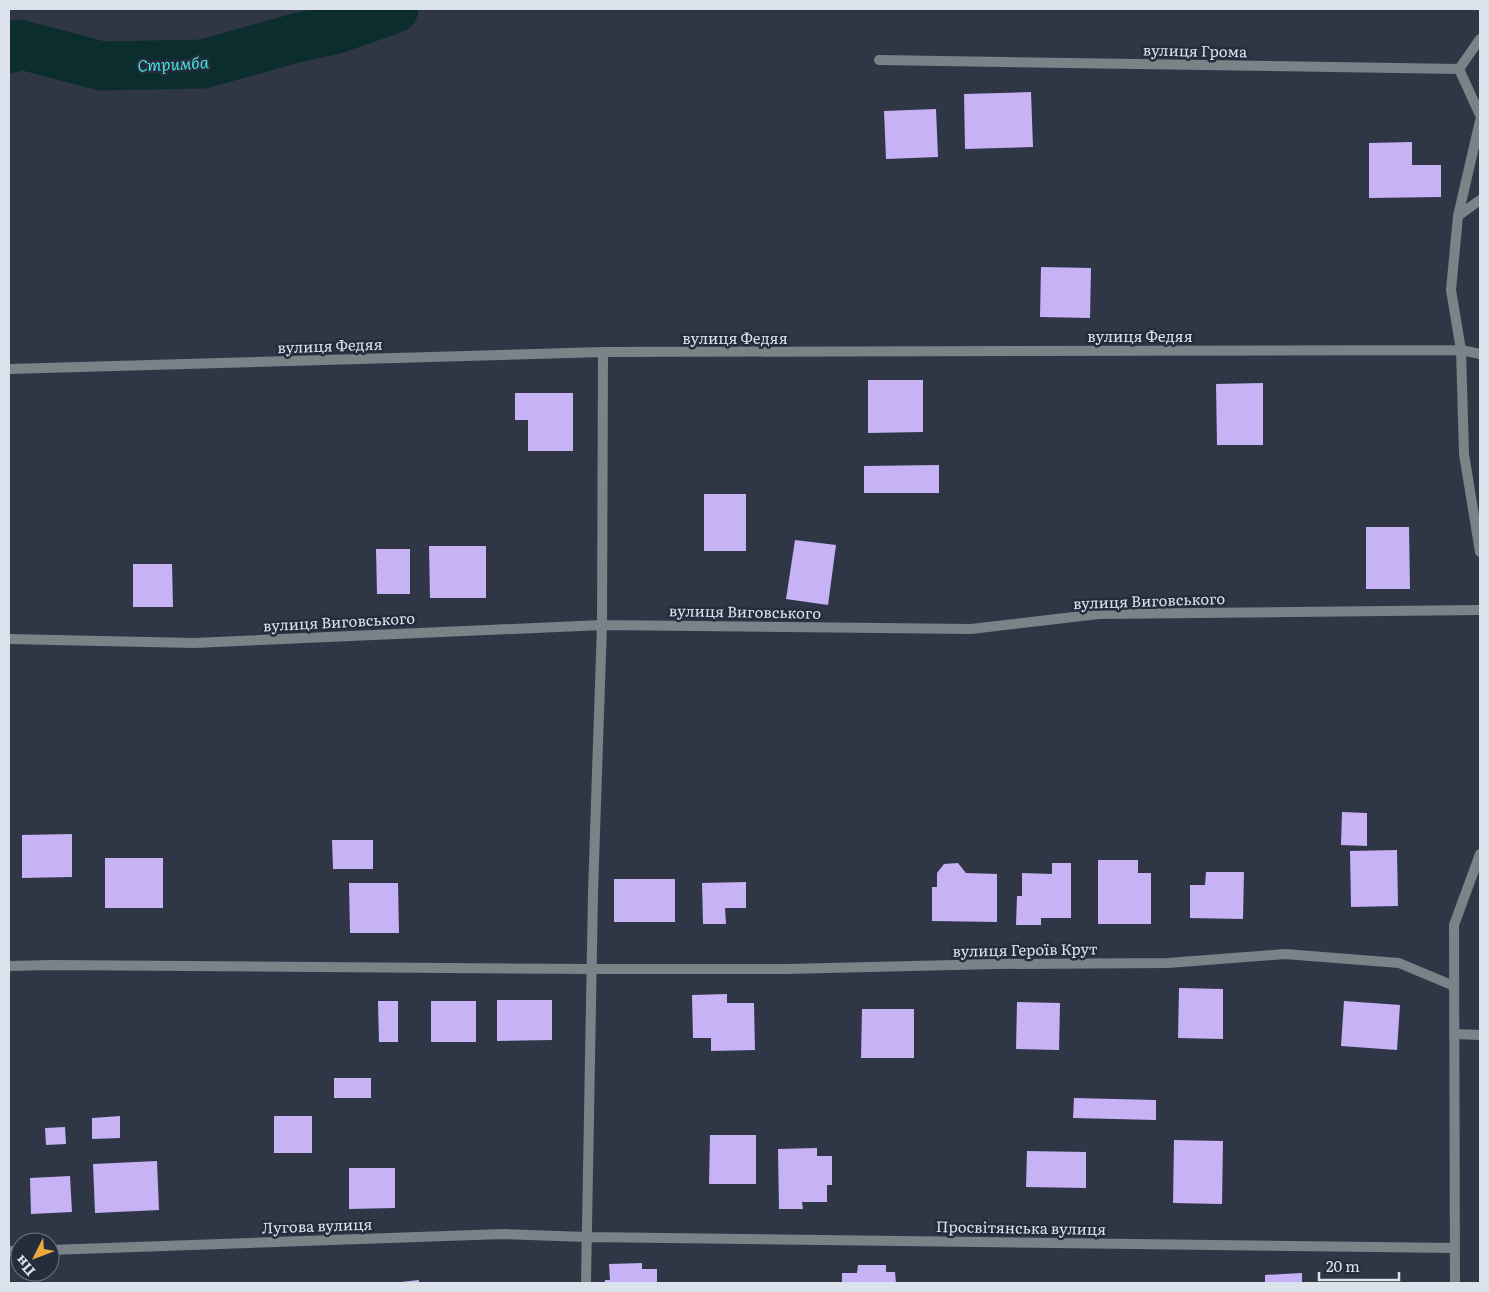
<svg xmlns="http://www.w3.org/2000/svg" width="1489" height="1292" font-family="Literata,serif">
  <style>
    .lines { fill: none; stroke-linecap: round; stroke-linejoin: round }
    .river { stroke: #0c2d2d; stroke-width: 49 }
    .building { fill: #c6b2f5 }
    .street { stroke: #798388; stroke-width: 10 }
    .labels { text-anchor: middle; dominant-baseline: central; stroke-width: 5; stroke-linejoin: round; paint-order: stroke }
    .street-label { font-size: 15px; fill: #dce2ec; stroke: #252d3c }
    .water-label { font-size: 16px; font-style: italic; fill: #46dfe0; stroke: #252d3c }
  </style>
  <rect width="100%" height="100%" fill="#2f3747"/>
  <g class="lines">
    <!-- river -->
    <path class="river" d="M9,49L18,44L102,66L203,64L296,38L337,29L394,9"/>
  </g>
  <!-- building -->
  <path class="building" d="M1031,92L1033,147L965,149L964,94Z
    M936,109L938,157L886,159L884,111Z
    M1412,142V165H1441V197L1369,198V143Z
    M1041,267L1091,268L1090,318L1040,317Z
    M868,380H923V432L868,433Z
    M1263,383V445H1217L1216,384Z
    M515,393H573V451H528V420H515Z
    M939,465V493H864V466Z
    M704,494H746V551H704Z
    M1366,527H1409L1410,589H1366Z
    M795,540L836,545L828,605L786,599Z
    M429,546H486V598H430Z
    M376,549H410V594H377Z
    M133,564H172L173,607H133Z
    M1342,812L1367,813V846L1341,845Z
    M72,834V877L22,878V835Z
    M332,840H373V869H333Z
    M1397,850L1398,906L1351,907L1350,851Z
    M105,858H163V908H105Z
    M1098,860H1138V873H1151V924H1098Z
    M958,863L966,873L997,874V922L932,921V887H937V873L944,864Z
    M1052,863H1071V918H1041V925H1016L1017,896H1022V873L1052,874Z
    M1206,872H1244L1243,919L1190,918V885H1205Z
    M614,879H675V922H614Z
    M746,882V908H725L726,924H703L702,883Z
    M349,883H398L399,933H350Z
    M1179,988L1223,989V1039L1178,1038Z
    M727,994V1003H754L755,1050L711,1051V1038H693L692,995Z
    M497,1000H552V1040L497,1041Z
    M378,1001H398V1042H379Z
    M431,1001H476V1042H431Z
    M1344,1001L1400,1005L1397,1050L1341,1046Z
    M1017,1002L1060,1003L1059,1050L1016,1049Z
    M862,1009H914V1058H861Z
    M334,1078H371V1098H334Z
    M1074,1098L1156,1100V1120L1073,1118Z
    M120,1116V1138L92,1139V1118Z
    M274,1116H312V1153H274Z
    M65,1127L66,1144L46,1145L45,1128Z
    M710,1135H756V1184H709Z
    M1174,1140L1223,1141L1222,1204L1173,1203Z
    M817,1148V1156H832V1185H827V1202H802L803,1209H779L778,1149Z
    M1027,1151L1086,1152V1188L1026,1187Z
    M157,1161L159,1210L95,1213L93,1164Z
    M349,1168H395V1208L349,1209Z
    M70,1176L72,1212L31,1214L30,1178Z
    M642,1263V1269H657V1283H605V1280H610L609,1264Z
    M858,1265H886V1272H895L896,1283H842V1273H857Z
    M1302,1273V1283H1265V1275Z
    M419,1280V1283H401V1282Z"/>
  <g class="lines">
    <!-- street -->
    <path class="street" d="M879,60L1459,69L1480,115
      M1459,69L1480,39
      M1480,121L1458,216L1451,290L1461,350L1464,454L1480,552
      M1458,216L1480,200
      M9,369L603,352L1461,350L1480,354
      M9,639L194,643L602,625L971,629L1099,614L1480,610
      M9,966L52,965L592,969H787L996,964L1168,963L1285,954L1399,963L1454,986
      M1454,1034L1480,1035
      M50,1250L503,1234L586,1237L1455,1248
      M9,1251H20
      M586,1283L593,892L602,625L603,352
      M1455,1283L1454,925L1480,854"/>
  </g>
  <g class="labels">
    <!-- street labels -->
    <g class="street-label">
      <text transform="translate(1195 50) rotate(1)">вулиця Грома</text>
      <text x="1140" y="335">вулиця Федяя</text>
      <text x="735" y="337">вулиця Федяя</text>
      <text transform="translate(330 345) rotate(-2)">вулиця Федяя</text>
      <text transform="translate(1149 600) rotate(-2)">вулиця Виговського</text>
      <text transform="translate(745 611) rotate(1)">вулиця Виговського</text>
      <text transform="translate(339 621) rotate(-3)">вулиця Виговського</text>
      <text transform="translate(1025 949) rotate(-1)">вулиця Героїв Крут</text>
      <text transform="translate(317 1225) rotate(-2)">Лугова вулиця</text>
      <text transform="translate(1021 1227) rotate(1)">Просвітянська вулиця</text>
    </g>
    <!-- water labels -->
    <g class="water-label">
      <text transform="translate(173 63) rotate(-3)">Стримба</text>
    </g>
  </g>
  <!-- border -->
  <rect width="1489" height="1292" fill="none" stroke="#dce2ec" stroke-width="20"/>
  <!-- north arrow -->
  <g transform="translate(35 1257) rotate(228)"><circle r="24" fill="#252d3c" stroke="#6e7582"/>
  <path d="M0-4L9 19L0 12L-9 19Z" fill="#eda83c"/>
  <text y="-8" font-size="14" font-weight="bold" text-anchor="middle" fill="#dce2ec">Пн</text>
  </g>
  <!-- scale -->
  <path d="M1319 1272v8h80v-8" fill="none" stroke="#dce2ec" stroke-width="2.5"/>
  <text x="1326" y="1272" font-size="15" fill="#dce2ec" stroke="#252d3c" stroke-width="4" paint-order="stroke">20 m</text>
</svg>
